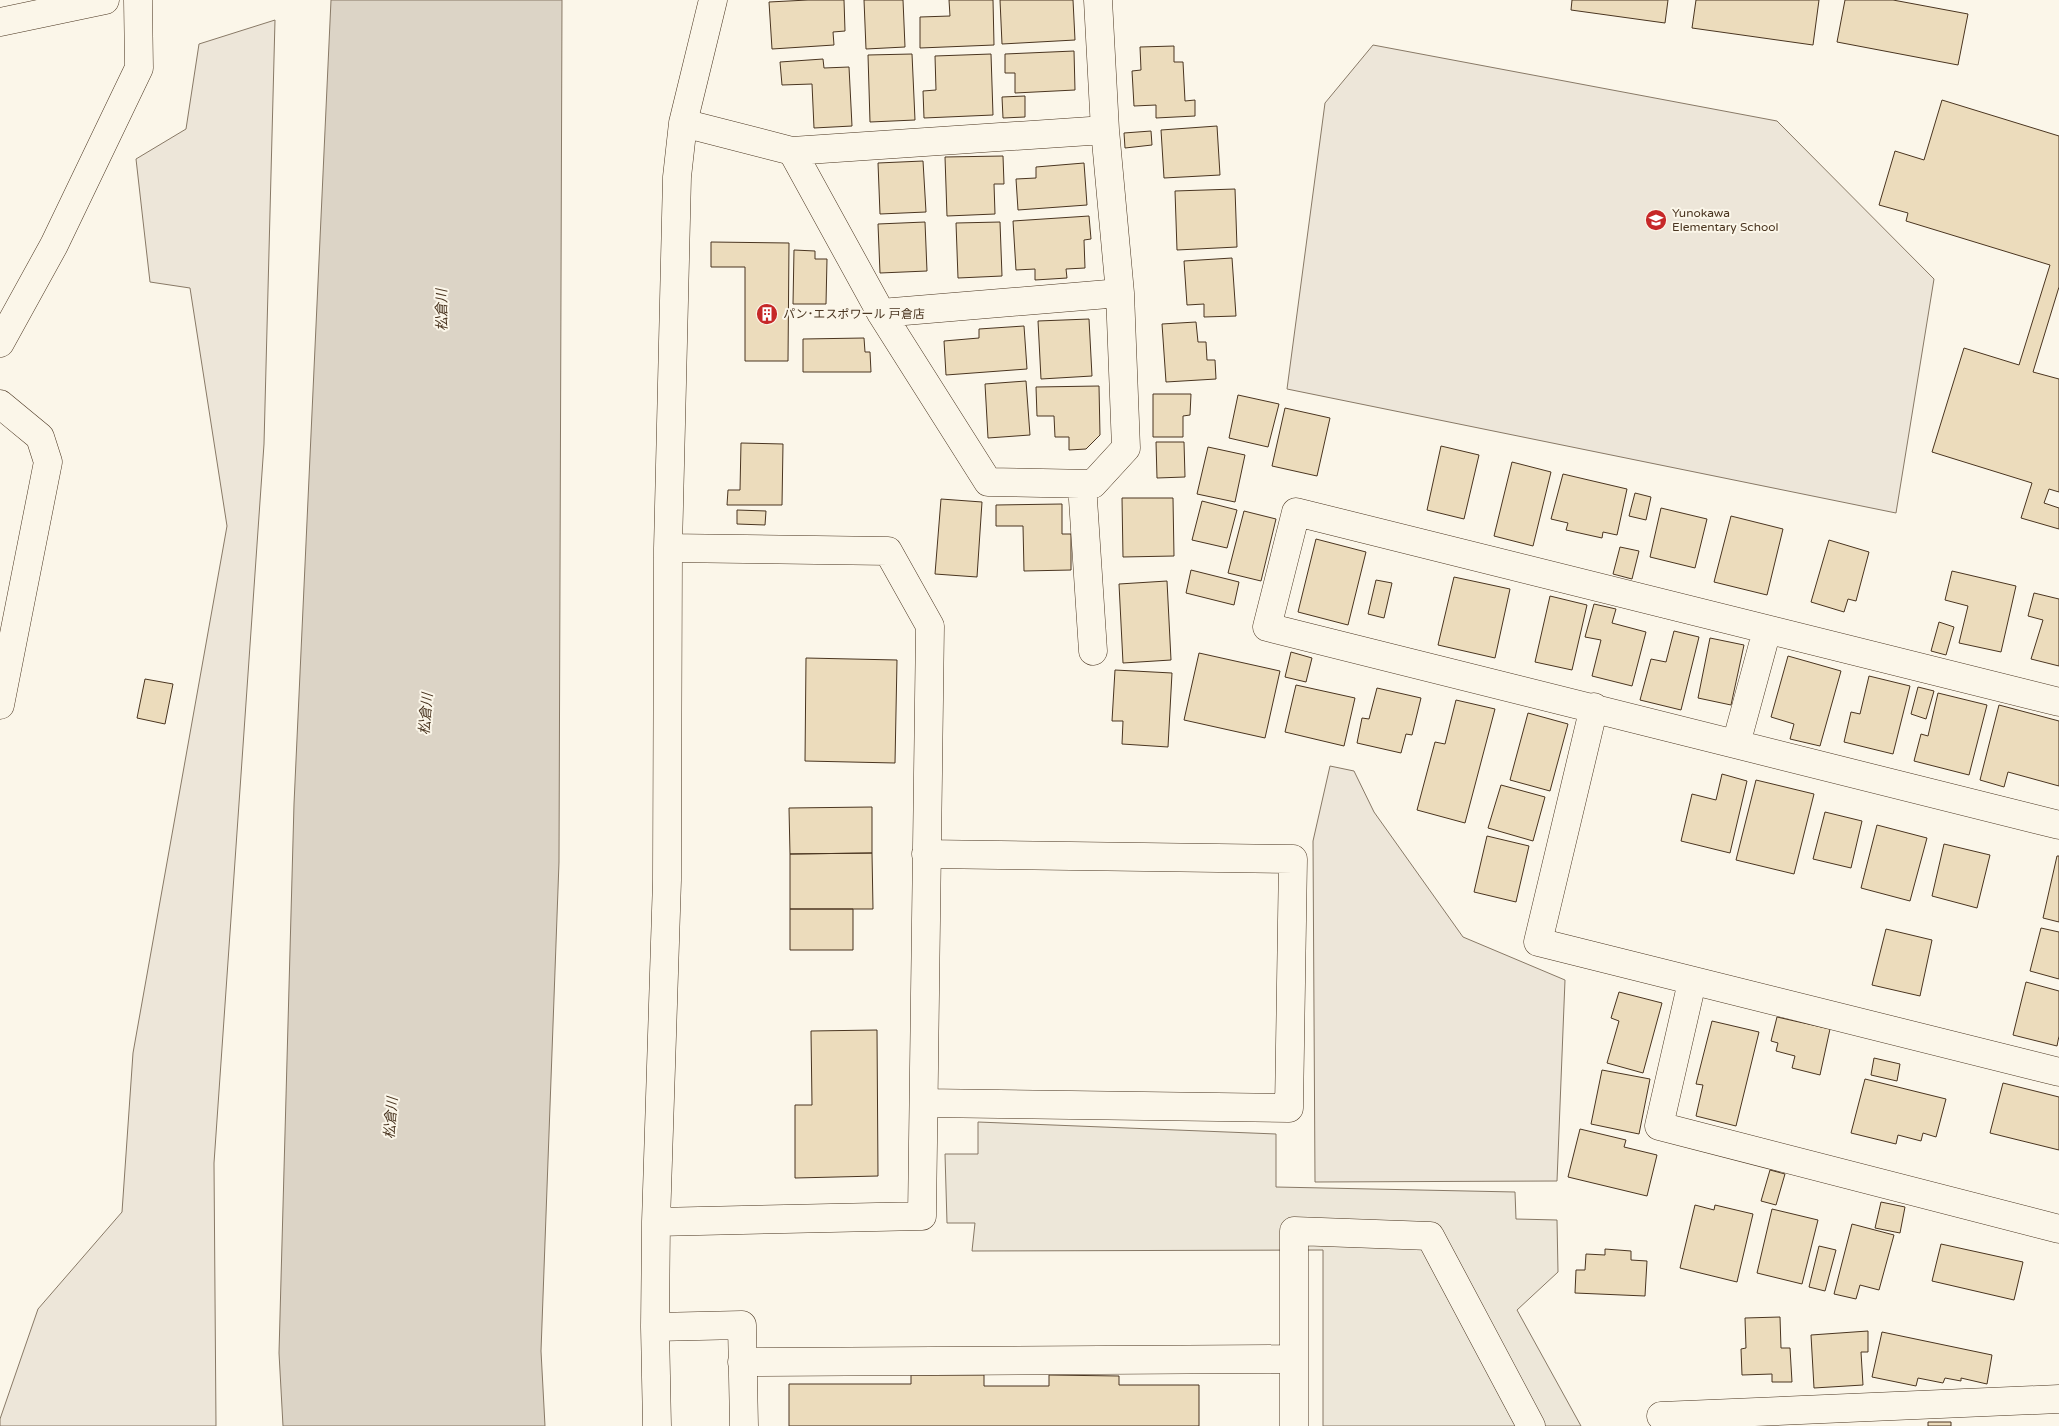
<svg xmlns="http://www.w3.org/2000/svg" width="2059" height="1426" font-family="'Varela Round','Noto Sans JP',sans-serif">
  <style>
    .green { fill: #ede6d9; stroke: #887966 }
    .parking { fill: #ede7d9; stroke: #887966 }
    .water { fill: #dcd4c6; stroke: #887966 }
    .building { fill: #ecdcbc; stroke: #4a3520 }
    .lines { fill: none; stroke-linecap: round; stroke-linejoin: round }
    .minor-casing { stroke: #4a3520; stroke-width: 29 }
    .minor { stroke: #fbf6e9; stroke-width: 28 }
    .labels { text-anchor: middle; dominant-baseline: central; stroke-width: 4; stroke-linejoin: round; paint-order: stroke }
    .poi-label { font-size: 12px; fill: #4a3520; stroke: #fbf6e9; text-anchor: start }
    .water-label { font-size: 14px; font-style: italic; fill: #4a3520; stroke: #fbf6e9 }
  </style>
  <rect width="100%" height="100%" fill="#fbf6e9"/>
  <!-- green -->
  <path class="green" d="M275,20L264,444L214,1163L216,1426H0V1419L38,1309L122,1212L133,1053L227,526L190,288L150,282L136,159L186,129L199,44Z
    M1373,45L1777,121L1934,279L1896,513L1287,389L1325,103Z
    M1330,766L1354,771L1374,812L1463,937L1565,980L1557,1181L1315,1182L1313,841Z"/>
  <!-- parking -->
  <path class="parking" d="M978,1122L1276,1134V1187L1515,1192L1516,1219L1557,1220L1558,1272L1517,1310L1581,1426H1323V1250L972,1251L975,1223H947L945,1154H978Z"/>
  <!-- water -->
  <path class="water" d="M331,0H562L559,862L541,1351L545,1426H283L279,1353L294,804Z"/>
  <!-- building -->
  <path class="building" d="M808,0H844L845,31L833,32L834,45L772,49L769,2Z
    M864,0H903L905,47L866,49Z
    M949,0H993L994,45L920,48V17L950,16Z
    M1000,0H1073L1075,40L1002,44Z
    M1572,0H1668L1665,23L1571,10Z
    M1696,0H1819L1813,45L1692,28Z
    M1845,0H1893L1968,14L1958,65L1837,42Z
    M1174,46V62H1183L1185,101L1195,100V116L1156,118V105L1134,106L1132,71L1141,70L1140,47Z
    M1074,51L1075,90L1015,93V73H1005V54Z
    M912,54L915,120L870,122L868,55Z
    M991,54L993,115L924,118L923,91L936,90L935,56Z
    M823,59L824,68L849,67L852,126L814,128L812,84L782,85L780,62Z
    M1025,96V117L1003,118L1002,97Z
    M1942,100L2059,136V287L2033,372L2059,379V492L2049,489L2044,503L2059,508V529L2021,518L2032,483L1932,452L1964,348L2019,365L2050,265L1906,221L1908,213L1879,205L1895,151L1924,160Z
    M1217,126L1220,175L1164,178L1161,130Z
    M1151,131L1152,145L1125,148L1124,133Z
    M1003,156L1004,184H994L995,214L947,216L945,157Z
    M923,161L926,212L880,214L878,163Z
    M1084,163L1087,205L1018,210L1016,179L1036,178V167Z
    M1235,189L1237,247L1177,250L1175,191Z
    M1089,216L1091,239L1084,240L1085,268L1066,269L1067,278L1035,280V269L1016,270L1013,221Z
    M925,222L927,271L880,273L878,224Z
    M1000,222L1002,276L958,278L956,223Z
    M711,242L789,243L788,361H745V267H711Z
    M794,250L815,251V259H827L826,304H793Z
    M1232,258L1236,316L1204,317V304L1187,305L1184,261Z
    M1089,319L1092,376L1041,379L1038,321Z
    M1196,322L1198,342H1206L1207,360H1215L1216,379L1166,382L1162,324Z
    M1024,326L1027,369L946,375L944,341L979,338V329Z
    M864,338L865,352H870L871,372H803V339Z
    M1026,381L1030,435L988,438L985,384Z
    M1099,386L1100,435L1086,449L1069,450V437H1055L1054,416H1037L1036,387Z
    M1153,394H1191L1190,415L1183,416V437H1153Z
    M1238,395L1279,404L1268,447L1229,438Z
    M1285,408L1330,418L1317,476L1272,466Z
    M1156,442H1184L1185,477L1157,478Z
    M741,443L783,444L782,505H727L728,490H740Z
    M1441,446L1479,455L1464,519L1427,510Z
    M1208,447L1245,455L1235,502L1197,494Z
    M1512,462L1551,472L1533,546L1494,536Z
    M1563,474L1627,489L1617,535L1603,532L1602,538L1566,530L1568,523L1551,519Z
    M1635,493L1651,497L1646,520L1629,516Z
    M1122,498H1173L1174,556L1123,557Z
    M941,499L982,502L977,577L935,574Z
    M1202,501L1237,510L1227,548L1192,540Z
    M1062,504V534H1071V570L1024,571L1023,526H996V505Z
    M1661,508L1707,519L1695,568L1650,557Z
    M737,510L766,511L765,525L737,524Z
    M1244,511L1276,519L1261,581L1228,573Z
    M1731,516L1783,529L1767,595L1714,582Z
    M1316,539L1366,552L1348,625L1298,612Z
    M1829,540L1869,552L1856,601L1848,599L1844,612L1811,602Z
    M1620,547L1639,551L1632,579L1613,574Z
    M1191,570L1239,582L1234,605L1186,593Z
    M1952,571L2016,586L2001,652L1959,643L1968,606L1945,600Z
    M1454,577L1510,589L1495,658L1438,645Z
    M1376,580L1392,583L1384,618L1368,614Z
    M1167,581L1171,660L1123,663L1119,584Z
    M2034,593L2059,599V666L2031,659L2043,620L2028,616Z
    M1550,596L1587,605L1572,670L1535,662Z
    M1594,604L1616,609L1612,623L1646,632L1632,686L1592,676L1601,640L1585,637Z
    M1939,622L1954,627L1946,655L1931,651Z
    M1674,631L1699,637L1681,710L1640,700L1651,659L1666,662Z
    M1710,638L1744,645L1731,705L1698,698Z
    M1291,652L1312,658L1306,682L1285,677Z
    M1199,653L1280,671L1265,738L1184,720Z
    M1788,656L1841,671L1820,746L1790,739L1794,724L1771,717Z
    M806,658L897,660L895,763L805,761Z
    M1115,670L1172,673L1168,747L1122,744L1123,721H1112Z
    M1869,676L1910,686L1893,754L1844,742L1851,712L1860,714Z
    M145,679L173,684L165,724L137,718Z
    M1296,685L1355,698L1344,746L1285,732Z
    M1918,687L1934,691L1926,719L1911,714Z
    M1377,688L1421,698L1412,735L1406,734L1401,753L1357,743L1362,718L1369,719Z
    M1938,693L1987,705L1969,775L1914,761L1921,734L1928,736Z
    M1456,700L1495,709L1465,823L1417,810L1435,742L1445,744Z
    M1999,705L2059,721V786L2008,772L2004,787L1980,780Z
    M1528,713L1568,724L1550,791L1510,780Z
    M1722,774L1747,781L1730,853L1681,841L1692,794L1716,800Z
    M1756,780L1814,794L1794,874L1736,860Z
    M1501,785L1545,797L1533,841L1488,828Z
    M872,807V853L790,854L789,808Z
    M1825,812L1862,821L1851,868L1813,859Z
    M1877,825L1927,838L1910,901L1861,888Z
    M1487,836L1529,846L1516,902L1474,892Z
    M1944,844L1990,855L1977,908L1932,896Z
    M872,853L873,909H790V854Z
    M2057,856H2059V922L2043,918Z
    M790,909H853V950H790Z
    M2041,928L2059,932V979L2030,971Z
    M1886,929L1932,940L1920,996L1872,985Z
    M2026,982L2059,991V1036L2057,1046L2013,1035Z
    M1619,992L1662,1003L1643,1073L1607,1063L1619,1021L1611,1018Z
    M1777,1017L1830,1029L1820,1075L1792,1068L1795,1056L1776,1051L1778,1043L1771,1041Z
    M1712,1021L1759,1032L1736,1126L1696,1116L1703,1085L1696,1084Z
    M877,1030L878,1176L795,1178V1105H812L811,1031Z
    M1874,1058L1900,1064L1897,1081L1871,1075Z
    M1602,1070L1650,1079L1639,1134L1591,1124Z
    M1865,1079L1946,1099L1936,1137L1923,1133L1921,1141L1898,1135L1896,1144L1851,1133Z
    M2003,1083L2059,1097V1150L1990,1133Z
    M1580,1129L1626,1140L1624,1147L1657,1155L1647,1196L1568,1177Z
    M1770,1170L1785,1174L1776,1205L1761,1201Z
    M1881,1202L1905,1207L1900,1233L1875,1228Z
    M1695,1205L1714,1210L1715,1205L1753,1214L1737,1282L1680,1268Z
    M1772,1209L1818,1220L1802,1284L1757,1273Z
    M1852,1224L1894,1235L1879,1290L1860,1285L1856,1299L1834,1294Z
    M1941,1244L2023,1262L2014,1300L1932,1281Z
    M1819,1246L1836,1250L1825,1291L1809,1287Z
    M1605,1249L1631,1251V1260L1647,1261L1645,1296L1575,1293L1576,1270H1585L1586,1254L1605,1255Z
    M1780,1317L1781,1348H1790L1792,1382H1772V1374L1742,1375L1741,1349L1746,1348L1745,1318Z
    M1868,1331V1352H1861L1863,1385L1814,1388L1811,1335Z
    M1882,1332L1992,1355L1987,1384L1961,1378V1381L1945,1378L1943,1383L1918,1378L1916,1386L1872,1377Z
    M911,1375H984V1386H1049V1375L1119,1376V1385H1199V1426H789V1384H911Z
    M1928,1422H1951V1426H1928Z"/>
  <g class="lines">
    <!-- minor casing -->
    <g class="minor-casing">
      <path id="minor" d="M0,22L105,0
        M683,123L792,151L881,313L988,482L1093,484L1126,448L1120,293L1105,130L1098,0
        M792,151L1105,130
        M881,313L1120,293
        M0,343L54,245L139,68L138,0
        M0,404L40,437L48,462L0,705
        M1082,484L1093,651
        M2059,702L1296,512L1267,627L2059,825
        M1594,707L1538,942L2059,1072
        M1736,744L1767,630
        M1692,982L1659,1126L2059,1229
        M925,1103L1289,1108L1293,859L926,854
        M656,1222L922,1216L930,626L888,551L668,548
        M655,1327L742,1325L744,1426
        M742,1362L1294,1359
        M1661,1416L2059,1399
        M657,1426L655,1327L656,1222L667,880L668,548L677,177L683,123L713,0
        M1294,1426V1231L1430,1236L1531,1426"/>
    </g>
    <!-- minor -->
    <use href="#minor" class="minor"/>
  </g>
  <!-- icons -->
  <defs>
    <g id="school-disc" transform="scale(1.125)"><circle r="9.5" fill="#c62828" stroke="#fbf6e9"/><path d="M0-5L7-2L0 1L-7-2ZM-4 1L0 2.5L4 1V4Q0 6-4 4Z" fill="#fff"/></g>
    <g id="building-disc" transform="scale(1.125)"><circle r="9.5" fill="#c62828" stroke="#fbf6e9"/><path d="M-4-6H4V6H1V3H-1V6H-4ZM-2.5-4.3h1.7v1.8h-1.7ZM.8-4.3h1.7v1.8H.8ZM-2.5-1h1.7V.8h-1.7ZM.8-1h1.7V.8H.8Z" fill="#fff"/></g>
  </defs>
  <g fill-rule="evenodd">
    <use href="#school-disc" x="1656" y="220"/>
    <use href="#building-disc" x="767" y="314"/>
  </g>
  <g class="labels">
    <!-- poi labels -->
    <g class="poi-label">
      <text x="1672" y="213">Yunokawa<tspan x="1672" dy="14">Elementary School</tspan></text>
      <text x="783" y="314">パン･エスポワール 戸倉店</text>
    </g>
    <!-- water labels -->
    <g class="water-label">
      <text transform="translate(442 310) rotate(-91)">松倉川</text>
      <text transform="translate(426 714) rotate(-85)">松倉川</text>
      <text transform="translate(391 1118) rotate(-85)">松倉川</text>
    </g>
  </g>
</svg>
